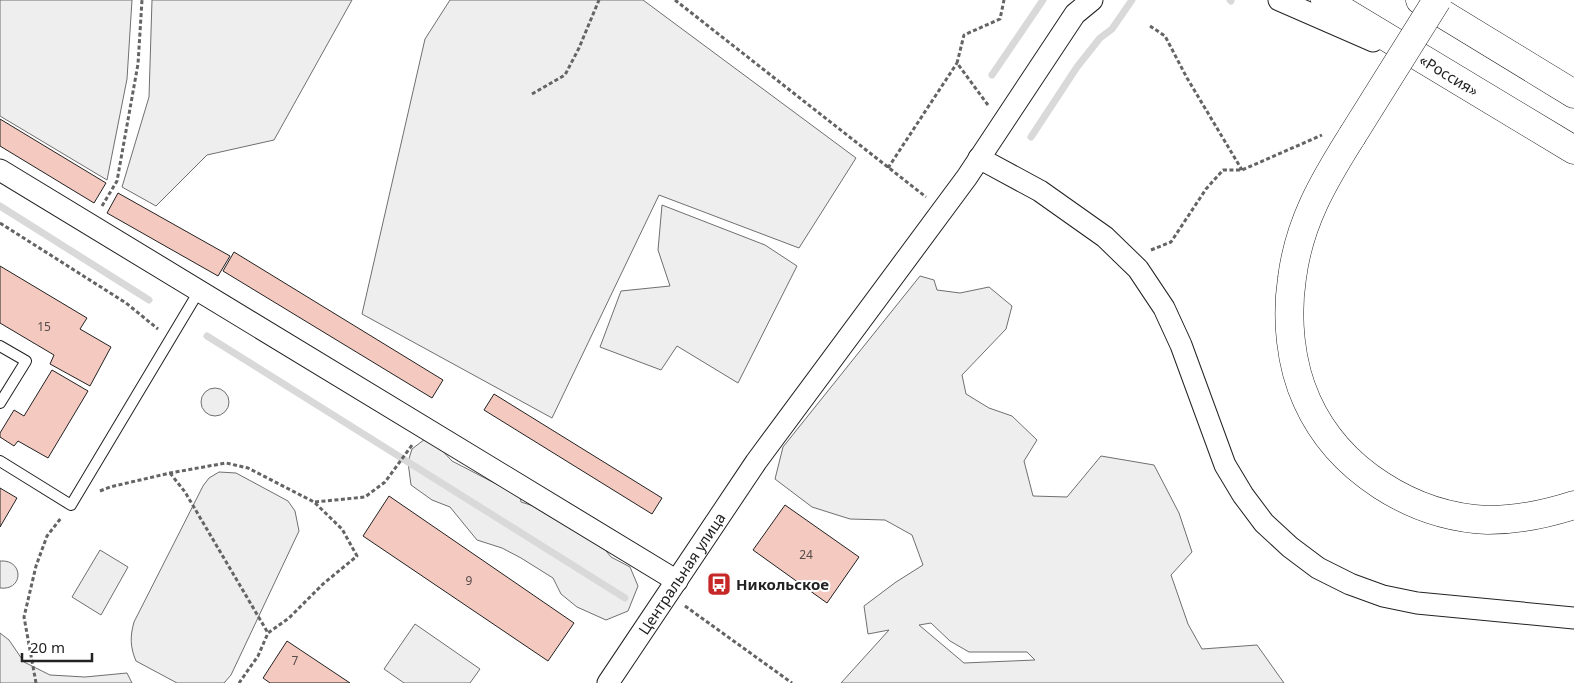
<svg xmlns="http://www.w3.org/2000/svg" width="1574" height="683" font-family="'Noto Sans',sans-serif">
  <style>
    .green { fill: #eee; stroke: #6f6f6f; fill-rule: evenodd }
    .lines { fill: none; stroke-linecap: round; stroke-linejoin: round }
    .stream { stroke: #d9d9d9; stroke-width: 7 }
    .building { fill: #f3c9c0; stroke: #222 }
    .service-casing { stroke: #222; stroke-width: 12 }
    .minor-casing { stroke: #222; stroke-width: 23 }
    .primary-casing { stroke: #222; stroke-width: 29 }
    .trunk-casing { stroke: #222; stroke-width: 29 }
    .path { stroke: #646464; stroke-width: 3; stroke-dasharray: 4 2.5; stroke-linecap: butt }
    .service { stroke: #fff; stroke-width: 10 }
    .minor { stroke: #fff; stroke-width: 21 }
    .primary { stroke: #fff; stroke-width: 28 }
    .trunk { stroke: #fff; stroke-width: 28 }
    .primary-bridge-casing { stroke: #222; stroke-width: 29; stroke-linecap: butt }
    .primary-bridge { stroke: #fff; stroke-width: 28 }
    .labels { text-anchor: middle; dominant-baseline: central; stroke-width: 4; stroke-linejoin: round; paint-order: stroke }
    .number-label { font-size: 12px; fill: #564c4a }
    .street-label { font-size: 15px; fill: #222; stroke: #fff }
    .poi-label { font-size: 15px; font-weight: bold; fill: #222; stroke: #fff; text-anchor: start }
  </style>
  <rect width="100%" height="100%" fill="#fff"/>
  <!-- green -->
  <path class="green" d="M0,0H132L127,79L107,180L0,116Z
    M152,0H352L274,140L207,155L156,206L122,187L149,97Z
    M450,0H643L856,158L799,248L659,195L552,418L362,314L425,39Z
    M662,205L765,245L797,266L738,383L677,346L661,370L600,347L621,291L670,286L658,250Z
    M920,276L934,280L937,290L960,293L989,287L1012,306L1006,329L962,375L966,394L989,408L1012,416L1037,440L1024,461L1033,496L1067,497L1101,456L1154,465L1179,513L1192,552L1171,575L1188,624L1202,649L1257,645L1284,683H841L889,630L868,634L864,606L896,582L923,565L912,535L885,520L850,519L812,507L775,479L783,447ZM931,623L950,641L969,652H1027L1035,660L964,663L919,625Z
    M201 402a14 14 0 1 1 28 0a14 14 0 1 1-28 0Z
    M425,439L439,447L452,461L506,489L520,494L521,502L540,508L602,546L611,557L630,567L638,586L628,611L606,620L577,607L561,594L553,578L521,558L502,548L477,540L450,507L432,500L411,485L408,462L412,449Z
    M219,472L236,473L288,501L295,511L299,531L231,675L224,683H177L136,661C130,647 130,636 134,622L203,486L209,478Z
    M100,550L128,567L101,615L72,597Z
    M0,561C24,559 24,591 0,588Z
    M415,624L480,669L470,683H404L384,669Z
    M0,633L9,640L24,662L50,675L85,677L127,673L132,683H0Z"/>
  <g class="lines">
    <!-- stream -->
    <path class="stream" d="M1230,0L1231,1
      M992,75L1043,0
      M1031,137L1077,67L1100,38L1112,29L1132,0
      M0,206L149,300
      M207,336L625,598"/>
  </g>
  <!-- building -->
  <path class="building" d="M0,119L106,183L94,203L0,146Z
    M118,193L230,256L218,276L107,213Z
    M234,252L443,380L432,398L223,271Z
    M0,266L87,318L80,329L111,347L90,386L50,364L54,355L0,323Z
    M52,370L88,391L48,458L18,441L14,446L0,437V433L14,410L24,416Z
    M494,394L662,498L652,514L484,410Z
    M0,488L17,498L0,527Z
    M389,496L574,623L548,661L363,536Z
    M785,505L859,557L827,603L753,550Z
    M287,641L350,683H270L263,678Z"/>
  <g class="lines">
    <!-- service casing -->
    <g class="service-casing">
      <path id="service" d="M0,346L26,361L0,403
        M0,461L71,505L199,291"/>
    </g>
    <!-- minor casing -->
    <g class="minor-casing">
      <g id="minor">
        <path d="M1279,0L1373,41"/>
        <path d="M979,158L1040,191L1105,237L1138,269L1164,308L1181,345L1225,465L1243,495L1264,523L1290,547L1318,568L1350,584L1383,596L1417,603L1574,618"/>
        <path d="M0,170L677,581"/>
        <path id="s1" d="M608,683L756,462L967,177L1075,14L1092,0"/>
      </g>
    </g>
    <!-- primary casing -->
    <g class="primary-casing">
      <path id="primary" d="M1352,136C1323,182 1299,223 1292,278C1286,318 1290,364 1307,401C1338,470 1413,517 1488,520C1518,520 1546,514 1574,505"/>
    </g>
    <!-- trunk casing -->
    <g class="trunk-casing">
      <g id="trunk">
        <path id="s2" d="M1325,0L1574,150"/>
        <path d="M1420,0L1574,94"/>
      </g>
    </g>
    <!-- path -->
    <path class="path" d="M675,0L926,197
      M1150,26L1165,36L1187,78L1242,170
      M532,94L565,75L579,48L599,0
      M988,105L957,63L964,35L1000,19L1004,0
      M888,168L957,63
      M102,206L117,181L138,64L142,0
      M0,223L126,303L158,329
      M1151,250L1171,242L1206,189L1223,170H1242L1322,135
      M170,473L185,492L268,633
      M100,491L110,487L170,473L226,463L248,468L314,502L342,529L357,556L323,584L289,618L268,633L258,656L239,683
      M315,502L365,497L385,482L412,445
      M685,606L792,683
      M36,683L24,617L36,566L47,536L61,518"/>
    <!-- service -->
    <use href="#service" class="service"/>
    <!-- minor -->
    <use href="#minor" class="minor"/>
    <!-- primary -->
    <use href="#primary" class="primary"/>
    <!-- trunk -->
    <use href="#trunk" class="trunk"/>
    <!-- primary-bridge casing -->
    <g class="primary-bridge-casing">
      <path id="primary-bridge" d="M1352,136L1437,0"/>
    </g>
    <!-- primary-bridge -->
    <use href="#primary-bridge" class="primary-bridge"/>
  </g>
  <!-- icons -->
  <defs>
    <g id="bus-square" transform="scale(1.25)"><rect x="-9" y="-9" width="18" height="18" rx="4" fill="#c62828" stroke="#fff"/><path d="M-5-6H5V4H4V6H2V4H-2V6H-4V4H-5ZM-3.5-4V0h7V-4ZM-3.5 1.2v1.5H-2V1.2ZM2 1.2v1.5H3.5V1.2Z" fill="#fff"/></g>
  </defs>
  <g fill-rule="evenodd">
    <use href="#bus-square" x="719" y="584"/>
  </g>
  <g class="labels">
    <!-- number labels -->
    <g class="number-label">
      <text x="44" y="326">15</text>
      <text x="806" y="554">24</text>
      <text x="469" y="580">9</text>
      <text x="295" y="660">7</text>
    </g>
    <!-- street labels -->
    <g class="street-label">
      <text stroke="none"><textPath href="#s2" startOffset="145">«Россия»</textPath></text>
      <text stroke="none"><textPath href="#s1" startOffset="132">Центральная улица</textPath></text>
    </g>
    <!-- poi labels -->
    <g class="poi-label">
      <text x="736" y="584">Никольское</text>
    </g>
  </g>
  <!-- scale -->
  <path d="M22 653v8h70v-8" fill="none" stroke="#222222" stroke-width="2.5"/>
  <text x="30" y="653" font-size="15" fill="#222222" stroke="#ffffff" stroke-width="4" paint-order="stroke">20 m</text>
</svg>
